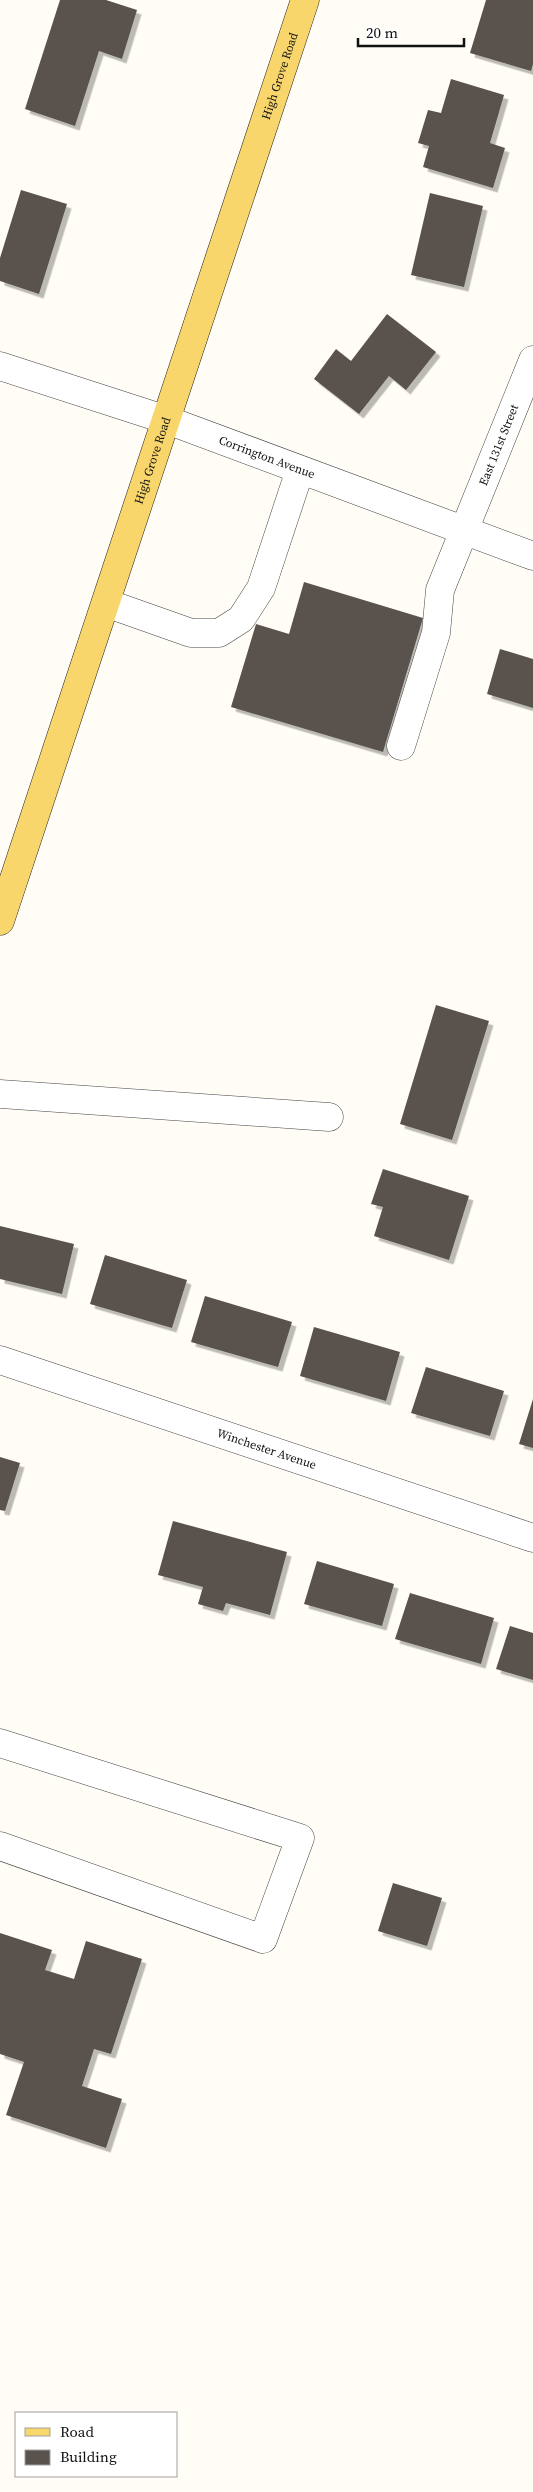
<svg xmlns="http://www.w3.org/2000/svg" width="533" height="2492" font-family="'Source Serif 4',serif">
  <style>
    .building { fill: #5a524d; filter: url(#shadow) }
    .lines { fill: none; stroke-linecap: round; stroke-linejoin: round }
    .minor-casing { stroke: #444; stroke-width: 29 }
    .major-casing { stroke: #222; stroke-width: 29 }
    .minor { stroke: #fff; stroke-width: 28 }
    .major { stroke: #f9d66b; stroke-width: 28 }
    .labels { text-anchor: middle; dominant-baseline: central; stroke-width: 5; stroke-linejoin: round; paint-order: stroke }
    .street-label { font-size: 12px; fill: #111; stroke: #fff }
  </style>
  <defs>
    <filter id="shadow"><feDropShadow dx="4.5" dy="4.5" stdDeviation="0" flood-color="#0004"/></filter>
  </defs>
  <rect width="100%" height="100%" fill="#fffdf5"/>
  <!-- building -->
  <path class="building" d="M60,0H106L137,10L122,59L99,51L75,126L25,109Z
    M486,0H533V64L531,71L470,53Z
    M451,79L504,95L490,143L505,148L493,188L423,167L429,146L418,143L428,110L441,113Z
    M21,190L67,204L39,294L0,281V258Z
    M430,193L483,206L464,287L411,275Z
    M387,314L436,352L406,390L389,376L359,414L314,379L336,349L351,361Z
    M304,582L423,618L383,752L231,707L256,624L289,634Z
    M500,649L533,659V708L487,694Z
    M436,1005L489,1021L452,1140L400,1124Z
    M383,1169L469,1196L449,1260L374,1236L383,1207L371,1204Z
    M0,1226L74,1244L62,1294L0,1279Z
    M105,1255L187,1280L172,1328L90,1304Z
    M205,1296L292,1322L278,1367L191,1342Z
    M314,1327L400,1352L386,1401L300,1376Z
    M426,1367L504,1391L490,1436L411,1413Z
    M533,1399V1448L519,1444Z
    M0,1457L20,1463L5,1511L0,1510Z
    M173,1521L287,1552L270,1615L226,1603L223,1611L198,1604L203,1587L158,1575Z
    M317,1561L394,1584L382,1626L304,1604Z
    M410,1593L494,1618L481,1664L395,1639Z
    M510,1626L533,1633V1680L496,1669Z
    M393,1883L442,1898L427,1946L378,1931Z
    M0,1933L52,1950L45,1970L74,1979L86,1941L142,1959L111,2054L94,2049L82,2086L122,2099L106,2148L6,2115L24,2062L0,2054Z"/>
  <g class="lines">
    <!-- minor casing -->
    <g class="minor-casing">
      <g id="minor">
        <path id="s1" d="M0,366L167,420L533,556"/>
        <path d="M106,603L191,633H219L241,619L261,588L300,470"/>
        <path id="s2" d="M401,746L436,633L440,590L533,360"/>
        <path d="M0,1094L329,1117"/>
        <path id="s3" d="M0,1360L533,1538"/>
        <path d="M0,1743L300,1838L263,1939L0,1846"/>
      </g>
    </g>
    <!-- major casing -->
    <g class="major-casing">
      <g id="major">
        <path id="s4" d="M0,921L305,0"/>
      </g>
    </g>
    <!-- minor -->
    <use href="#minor" class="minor"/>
    <!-- major -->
    <use href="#major" class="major"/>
  </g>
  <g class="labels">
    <!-- street labels -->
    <g class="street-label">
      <text stroke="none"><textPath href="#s4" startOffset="890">High Grove Road</textPath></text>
      <text stroke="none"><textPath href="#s2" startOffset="318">East 131st Street</textPath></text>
      <text stroke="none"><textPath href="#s1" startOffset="282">Corrington Avenue</textPath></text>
      <text stroke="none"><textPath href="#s4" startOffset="485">High Grove Road</textPath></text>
      <text stroke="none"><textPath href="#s3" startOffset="281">Winchester Avenue</textPath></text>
    </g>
  </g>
  <!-- legend -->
  <rect x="15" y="2412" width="162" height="65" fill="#ffffff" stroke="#a0a0a0"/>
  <rect x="25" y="2428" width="25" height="8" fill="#f9d66b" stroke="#a0a0a0"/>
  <text x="60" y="2437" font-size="15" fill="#111111">Road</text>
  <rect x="25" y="2450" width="25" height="15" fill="#5a524d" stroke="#a0a0a0"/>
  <text x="60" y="2462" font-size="15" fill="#111111">Building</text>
  <!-- scale -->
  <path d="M358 38v8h106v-8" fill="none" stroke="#111111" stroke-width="2.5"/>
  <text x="366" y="38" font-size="15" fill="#111111" stroke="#ffffff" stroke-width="4" paint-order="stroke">20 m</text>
</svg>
